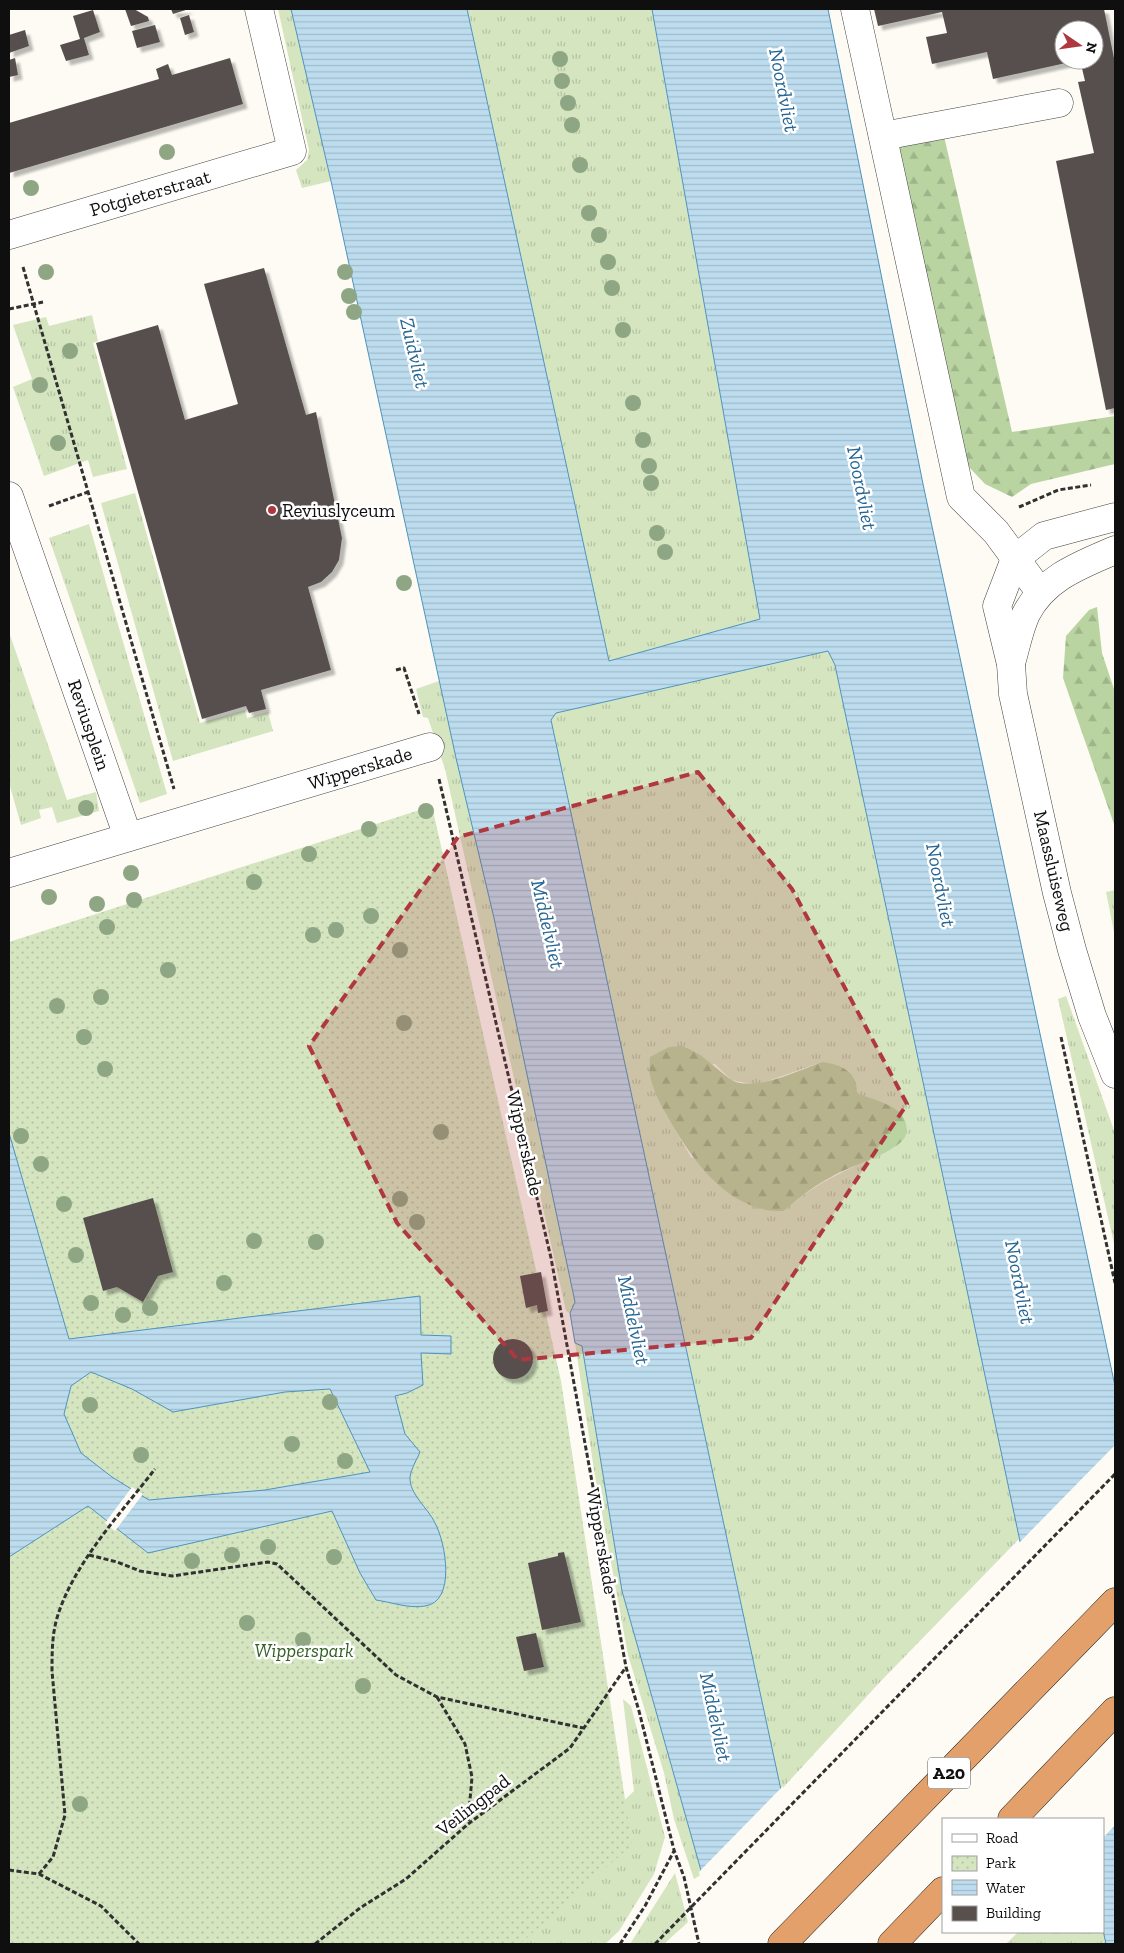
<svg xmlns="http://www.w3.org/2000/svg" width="1124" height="1953" font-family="'Zilla Slab',serif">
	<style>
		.grass { fill: url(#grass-tufts); fill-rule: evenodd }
		.forest { fill: url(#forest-firs) }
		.park { fill: url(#park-dots) }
		.water { fill: url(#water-rules); stroke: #4d93be; fill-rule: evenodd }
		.pier { fill: #fdfbf3 }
		.building { fill: #57504d; filter: url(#shadow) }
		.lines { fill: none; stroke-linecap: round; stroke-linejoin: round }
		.minor-casing { stroke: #424242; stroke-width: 29 }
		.highway-casing { stroke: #202020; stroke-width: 29 }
		.path { stroke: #313131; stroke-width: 3; stroke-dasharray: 5 2.5; stroke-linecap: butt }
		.minor { stroke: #fff; stroke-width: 28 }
		.highway { stroke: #e3a06b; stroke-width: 28 }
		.path-bridge { stroke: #313131; stroke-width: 3; stroke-dasharray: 5 2.5; stroke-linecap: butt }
		.tree { fill: #8ea683 }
		.marked { fill: #af373f; fill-opacity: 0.2; stroke: #af373f; stroke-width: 4; stroke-dasharray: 10 6; stroke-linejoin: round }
		.poi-dot { fill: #af373f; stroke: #fff; stroke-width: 2 }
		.labels { text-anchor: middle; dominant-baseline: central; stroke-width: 5; stroke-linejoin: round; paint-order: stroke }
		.shield { fill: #fff; stroke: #575757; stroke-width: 1 }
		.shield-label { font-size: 18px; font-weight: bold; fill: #0f0f0f }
		.street-label { font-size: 19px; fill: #0f0f0f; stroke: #fff }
		.poi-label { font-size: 19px; fill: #0f0f0f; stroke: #fff; text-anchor: start }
		.park-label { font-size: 19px; font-style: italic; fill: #346027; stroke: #fff }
		.water-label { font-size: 20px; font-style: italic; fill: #276693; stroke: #fff }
	</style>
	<defs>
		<pattern id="grass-tufts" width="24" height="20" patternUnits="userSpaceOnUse" patternTransform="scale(1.25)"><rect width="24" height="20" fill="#d4e5c0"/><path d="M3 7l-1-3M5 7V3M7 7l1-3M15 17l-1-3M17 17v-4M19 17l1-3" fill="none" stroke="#b5c3a4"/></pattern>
		<pattern id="forest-firs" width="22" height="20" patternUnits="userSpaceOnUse" patternTransform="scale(1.25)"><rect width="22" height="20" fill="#b9d4a1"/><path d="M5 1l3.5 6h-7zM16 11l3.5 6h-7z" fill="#9eb589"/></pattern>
		<pattern id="park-dots" width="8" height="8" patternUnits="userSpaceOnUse" patternTransform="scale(1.25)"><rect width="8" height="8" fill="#d4e5c0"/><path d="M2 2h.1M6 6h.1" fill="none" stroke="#b5c3a4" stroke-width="1.8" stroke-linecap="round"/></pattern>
		<pattern id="water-rules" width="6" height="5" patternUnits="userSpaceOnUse" patternTransform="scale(1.25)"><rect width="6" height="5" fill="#bdddef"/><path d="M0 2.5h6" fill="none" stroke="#a1bccc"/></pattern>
		<filter id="shadow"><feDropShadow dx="4.5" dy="4.5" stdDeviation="1" flood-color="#0004"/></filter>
	</defs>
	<rect width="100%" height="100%" fill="#fdfbf3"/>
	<g class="grass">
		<polygon points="278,9 291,9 331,181 302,188 296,170 307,160 309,150"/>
		<polygon points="467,9 652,9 760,619 609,661"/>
		<polygon points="92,315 98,341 93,343 127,469 93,477 88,460 44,476 13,387 32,379 13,325 46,317 49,326"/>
		<polygon points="135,493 200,723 245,710 247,718 268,712 273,731 173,761 101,503"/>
		<polygon points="89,524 167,794 140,803 49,538"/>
		<polygon points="9,632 67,800 96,792 99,811 57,823 52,807 39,810 41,818 21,825 9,783"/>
		<path d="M828,651L835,665L1020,1538L880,1682L781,1790L551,720L556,713ZM822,1062L857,1093L866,1098L895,1147C856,1166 816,1181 784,1211L691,1157L665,1113L650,1076L715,1064L731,1080L756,1085Z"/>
		<polygon points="439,681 494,918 575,1302 570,1313 566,1311 445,769 428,718 423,717 416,689"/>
		<polygon points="1115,890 1115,937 1106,892"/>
		<polygon points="1066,996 1115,1133 1115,1248 1058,999"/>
		<polygon points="575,1343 582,1346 622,1591 702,1874 694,1879 674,1819 664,1773 628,1655 594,1470"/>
		<polygon points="623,1699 631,1706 665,1837 654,1874 619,1931 605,1944 475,1944 634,1791"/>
		<polygon points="675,1873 688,1922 664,1944 630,1944"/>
		<polygon points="1103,1930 1106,1944 1006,1944 1018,1932 1103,1932"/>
	</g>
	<g class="forest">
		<polygon points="944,136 1012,432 1115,416 1115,464 1031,484 1012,497 985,484 968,466 899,146"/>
		<polygon points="1097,607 1102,653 1115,692 1115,827 1063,678 1066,636 1089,610"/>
		<path d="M682,1046C702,1053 714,1067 730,1079C751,1094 800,1070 822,1062C842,1065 857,1071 857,1093C870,1099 888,1102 899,1112C906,1118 910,1132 903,1140C890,1155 849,1166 831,1177C814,1186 798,1198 784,1211C733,1213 698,1168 674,1128C665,1113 654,1094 650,1076C649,1070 650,1063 650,1057L669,1047Z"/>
	</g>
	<polygon class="park" points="432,806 561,1381 632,1845 520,1944 9,1944 9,942"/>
	<g class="water">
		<polygon points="291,9 467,9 609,661 760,619 652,9 828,9 923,484 1115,1386 1115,1944 1106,1944 1103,1930 1103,1819 1029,1584 835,665 828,651 556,713 551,720 781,1790 702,1874 622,1591 582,1346 575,1343 570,1313 575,1302 494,918 456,758 331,181"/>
		<path d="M9,1133L69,1339L420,1296L421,1335L451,1336V1354L421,1353L423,1385L407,1393L395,1396L405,1434L420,1452C417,1459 411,1469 410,1477C409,1494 428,1508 435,1523C446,1543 456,1602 425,1606C410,1609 390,1602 376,1600L360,1573L332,1511L148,1553L88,1506L9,1557ZM91,1372L132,1389L173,1412L285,1392L330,1389L370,1472L265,1490L149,1500L112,1477L81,1453L64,1414L71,1386Z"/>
	</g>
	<g class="pier">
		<polygon points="1115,1445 1115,1825 1103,1838 1103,1819 1077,1819 1018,1544"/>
		<polygon points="132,1487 143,1494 115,1531 105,1523"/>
		<polygon points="783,1786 783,1791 773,1801 807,1944 715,1944 699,1872"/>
	</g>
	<g class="building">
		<polygon points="125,9 134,9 148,17 149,21 131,26"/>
		<polygon points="171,9 189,9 173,14"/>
		<polygon points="874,9 1104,9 1115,63 1115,408 1106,410 1056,161 1094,153 1078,82 1085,81 1080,60 1094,60 1094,30 1064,30 1064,60 1075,61 993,79 987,52 932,64 926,37 947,33 942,12 878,26"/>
		<polygon points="93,10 100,32 84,38 89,55 66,61 60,45 80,39 73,16"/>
		<polygon points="189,15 194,32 185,35 180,18"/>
		<polygon points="155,25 160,42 137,48 132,31"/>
		<polygon points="25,30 29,46 9,53 9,35"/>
		<polygon points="15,58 18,75 9,77 9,60"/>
		<polygon points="230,58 243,104 9,173 9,123 159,79 156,69 168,64 172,75"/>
		<polygon points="264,268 306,415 316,412 342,538 339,560 332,572 321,582 308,587 331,670 261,690 266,709 249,713 246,706 202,719 96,343 158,325 185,420 238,404 204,284"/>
		<polygon points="153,1198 173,1272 158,1276 143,1302 117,1287 103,1291 83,1218"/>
		<polygon points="541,1272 548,1311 538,1313 537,1305 526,1308 520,1276"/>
		<circle cx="513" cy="1359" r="20"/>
		<polygon points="564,1552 581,1622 542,1630 528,1563 558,1556 558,1553"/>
		<polygon points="536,1633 544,1667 524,1671 516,1637"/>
	</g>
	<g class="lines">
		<g class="minor-casing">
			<g id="minor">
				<polyline points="855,9 961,497 996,532 1040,592"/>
				<polyline points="883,136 1059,103"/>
				<polyline points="9,235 292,151 259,9"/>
				<polyline points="9,496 128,837"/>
				<polyline points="1115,517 1044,536 1015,559 997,606 1011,664 1013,694 1057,893 1072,950 1092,1016 1115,1074"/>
				<path d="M1011,663C1016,647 1019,629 1026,614C1044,578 1080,565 1115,550"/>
				<polyline points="9,873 430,747"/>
			</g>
		</g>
		<g class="highway-casing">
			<g id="highway">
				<polyline points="1012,1819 1115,1711"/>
				<polyline points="782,1944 1115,1602"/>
				<polyline points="892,1944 943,1891"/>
			</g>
		</g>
		<g class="path">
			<polyline points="23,267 174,789"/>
			<polyline points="9,309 43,302"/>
			<polyline points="49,506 88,492"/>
			<polyline points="1019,507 1058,490 1091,485"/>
			<polyline points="396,670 404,668 419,714"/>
			<polyline points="439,779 551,1258 626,1667 639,1711 674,1850 684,1877 699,1944"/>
			<polyline points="1061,1037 1115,1283"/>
			<polyline points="89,1555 117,1562 140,1571 172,1576 268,1562 277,1564 396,1675 437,1697 583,1728"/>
			<polyline points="437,1697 465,1744 472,1777 468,1823"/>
			<polyline points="9,1870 39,1874 101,1906 139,1944"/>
			<path d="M39,1874L53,1857L65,1815L52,1671C52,1653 52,1635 57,1618C73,1564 121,1513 155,1469"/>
			<polyline points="315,1944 360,1908 406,1879 468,1824 570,1748 626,1667"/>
			<polyline points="620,1944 645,1906 674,1851"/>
		</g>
		<use href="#minor" class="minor"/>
		<use href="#highway" class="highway"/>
		<polyline class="path-bridge" points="655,1944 1115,1474"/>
	</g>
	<g class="tree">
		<circle cx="560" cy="59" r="8"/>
		<circle cx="562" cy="81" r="8"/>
		<circle cx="568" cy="103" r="8"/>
		<circle cx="572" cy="125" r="8"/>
		<circle cx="167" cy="152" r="8"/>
		<circle cx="580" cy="165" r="8"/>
		<circle cx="31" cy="188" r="8"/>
		<circle cx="589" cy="213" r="8"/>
		<circle cx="599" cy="235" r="8"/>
		<circle cx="608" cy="262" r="8"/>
		<circle cx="46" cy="272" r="8"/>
		<circle cx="345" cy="272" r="8"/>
		<circle cx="612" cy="288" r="8"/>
		<circle cx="349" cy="296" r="8"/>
		<circle cx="354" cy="312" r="8"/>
		<circle cx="623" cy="330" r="8"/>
		<circle cx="70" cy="351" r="8"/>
		<circle cx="40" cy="385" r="8"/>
		<circle cx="633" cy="403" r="8"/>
		<circle cx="643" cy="440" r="8"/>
		<circle cx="58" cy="443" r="8"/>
		<circle cx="649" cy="466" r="8"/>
		<circle cx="651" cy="483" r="8"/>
		<circle cx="657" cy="533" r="8"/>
		<circle cx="665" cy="552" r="8"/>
		<circle cx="404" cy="583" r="8"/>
		<circle cx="86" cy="808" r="8"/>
		<circle cx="426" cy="811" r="8"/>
		<circle cx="369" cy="829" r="8"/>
		<circle cx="309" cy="854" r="8"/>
		<circle cx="131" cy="873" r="8"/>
		<circle cx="254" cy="882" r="8"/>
		<circle cx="49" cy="897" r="8"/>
		<circle cx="134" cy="900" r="8"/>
		<circle cx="97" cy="904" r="8"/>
		<circle cx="371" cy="916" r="8"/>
		<circle cx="107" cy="927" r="8"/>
		<circle cx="336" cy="930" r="8"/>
		<circle cx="313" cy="935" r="8"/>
		<circle cx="400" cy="950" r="8"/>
		<circle cx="168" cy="970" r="8"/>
		<circle cx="101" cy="997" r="8"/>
		<circle cx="57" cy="1006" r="8"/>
		<circle cx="404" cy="1023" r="8"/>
		<circle cx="84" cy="1037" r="8"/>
		<circle cx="105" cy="1069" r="8"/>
		<circle cx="441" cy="1132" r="8"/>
		<circle cx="21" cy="1136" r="8"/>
		<circle cx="41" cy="1164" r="8"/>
		<circle cx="400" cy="1199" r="8"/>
		<circle cx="64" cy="1204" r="8"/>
		<circle cx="417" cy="1222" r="8"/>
		<circle cx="254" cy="1241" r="8"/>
		<circle cx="316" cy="1242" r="8"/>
		<circle cx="76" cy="1255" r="8"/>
		<circle cx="224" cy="1283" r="8"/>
		<circle cx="91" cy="1303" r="8"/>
		<circle cx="150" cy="1308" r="8"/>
		<circle cx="123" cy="1315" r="8"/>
		<circle cx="330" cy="1402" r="8"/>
		<circle cx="90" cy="1405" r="8"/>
		<circle cx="292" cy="1444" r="8"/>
		<circle cx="141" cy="1455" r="8"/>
		<circle cx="345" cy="1461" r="8"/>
		<circle cx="268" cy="1547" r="8"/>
		<circle cx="232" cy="1555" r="8"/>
		<circle cx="334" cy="1557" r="8"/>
		<circle cx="192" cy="1561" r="8"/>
		<circle cx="247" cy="1623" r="8"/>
		<circle cx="303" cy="1640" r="8"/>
		<circle cx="363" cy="1686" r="8"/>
		<circle cx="80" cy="1804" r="8"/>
	</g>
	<path class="marked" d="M698,772L792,889L907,1104L751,1338L518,1360L397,1223L309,1046L458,837Z"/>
	<circle class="poi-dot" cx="272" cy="510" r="5"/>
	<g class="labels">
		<rect class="shield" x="928" y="1757.5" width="42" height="31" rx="4"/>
		<g class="shield-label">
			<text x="949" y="1773">A20</text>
		</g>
		<g class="street-label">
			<text transform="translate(150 193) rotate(-16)">Potgieterstraat</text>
			<text transform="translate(89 725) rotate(71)">Reviusplein</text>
			<text transform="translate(360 768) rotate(-17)">Wipperskade</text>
			<text transform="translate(1054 871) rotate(77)">Maassluiseweg</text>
			<text transform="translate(525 1143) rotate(77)">Wipperskade</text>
			<text transform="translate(602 1541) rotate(80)">Wipperskade</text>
			<text transform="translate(473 1805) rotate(-38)">Veilingpad</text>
		</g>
		<g class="poi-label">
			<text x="282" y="510">Reviuslyceum</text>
		</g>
		<g class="park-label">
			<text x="304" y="1650">Wipperspark</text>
		</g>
		<g class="water-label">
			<text transform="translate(784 90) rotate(79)">Noordvliet</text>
			<text transform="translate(415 353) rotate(77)">Zuidvliet</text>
			<text transform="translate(862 488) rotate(79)">Noordvliet</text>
			<text transform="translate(941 885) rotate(79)">Noordvliet</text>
			<text transform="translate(548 924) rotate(77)">Middelvliet</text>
			<text transform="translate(1020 1282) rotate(79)">Noordvliet</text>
			<text transform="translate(634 1320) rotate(78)">Middelvliet</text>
			<text transform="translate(716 1717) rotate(78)">Middelvliet</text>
		</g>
	</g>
	<rect width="1124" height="1953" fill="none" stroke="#0f0f0f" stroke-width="20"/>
	<rect x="942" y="1818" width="162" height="115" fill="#ffffff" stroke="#9f9f9f"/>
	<rect x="952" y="1834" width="25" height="8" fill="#ffffff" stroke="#9f9f9f"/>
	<text x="986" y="1843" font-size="15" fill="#0f0f0f">Road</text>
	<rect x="952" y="1856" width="25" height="15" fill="url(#park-dots)" stroke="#9f9f9f"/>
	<text x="986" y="1868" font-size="15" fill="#0f0f0f">Park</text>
	<rect x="952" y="1880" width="25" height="15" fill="url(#water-rules)" stroke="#9f9f9f"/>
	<text x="986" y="1893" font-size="15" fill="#0f0f0f">Water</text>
	<rect x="952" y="1906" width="25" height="15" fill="#57504d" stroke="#9f9f9f"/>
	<text x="986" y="1918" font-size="15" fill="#0f0f0f">Building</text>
	<g transform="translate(1079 45) rotate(103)"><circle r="24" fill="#ffffff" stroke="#9f9f9f"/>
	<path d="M0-4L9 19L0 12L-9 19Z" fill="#af373f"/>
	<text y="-8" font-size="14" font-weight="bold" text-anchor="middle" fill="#0f0f0f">N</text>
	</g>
</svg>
